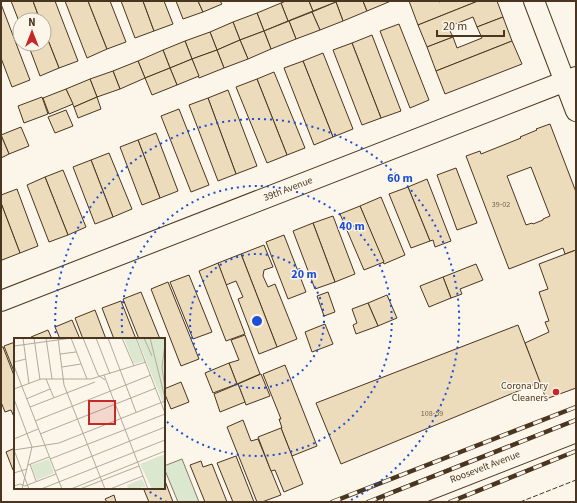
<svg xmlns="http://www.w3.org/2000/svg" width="577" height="503" font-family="'Source Sans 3',sans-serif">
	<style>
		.green { fill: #dce7d0; stroke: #887966 }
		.building { fill: #ecdcbc; stroke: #4a3520; fill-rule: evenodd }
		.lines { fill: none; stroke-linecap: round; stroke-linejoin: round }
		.street-casing { stroke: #4a3520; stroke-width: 22 }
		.secondary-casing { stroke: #4a3520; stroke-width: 24 }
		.street { stroke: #fbf6e9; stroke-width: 20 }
		.secondary { stroke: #fbf6e9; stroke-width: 22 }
		.rail-casing { stroke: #4a3520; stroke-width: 4.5 }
		.rail { stroke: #fbf6e9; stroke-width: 3; stroke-dasharray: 9; stroke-linecap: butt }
		.fence { stroke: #4a3520; stroke-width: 1; stroke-dasharray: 5 2; stroke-linecap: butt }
		.ring { fill: none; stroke: #1d4ed8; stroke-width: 2; stroke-dasharray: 2 4 }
		.poi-dot { fill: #c62828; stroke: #fbf6e9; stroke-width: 1.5 }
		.labels { text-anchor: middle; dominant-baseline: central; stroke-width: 3; stroke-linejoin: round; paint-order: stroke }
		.number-label { font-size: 8px; fill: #725f47 }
		.street-label { font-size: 10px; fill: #4a3520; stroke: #fbf6e9 }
		.poi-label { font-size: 10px; fill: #4a3520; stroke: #fbf6e9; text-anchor: end }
		.inset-road { fill: none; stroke: #b4a999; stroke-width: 1 }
		.view { fill: #c62828; fill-opacity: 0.15; stroke: #c62828; stroke-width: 2 }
		.inset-edge { fill: none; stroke: #4a3520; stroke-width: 2 }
		.centre { fill: #1d4ed8; stroke: #fbf6e9; stroke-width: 2 }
		.ring-label { font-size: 12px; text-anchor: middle; font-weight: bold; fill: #1d4ed8; stroke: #fbf6e9; stroke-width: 3; stroke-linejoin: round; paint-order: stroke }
	</style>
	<rect width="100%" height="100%" fill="#fbf6e9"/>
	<polygon class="green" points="182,459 199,502 178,502 164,468 164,466"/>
	<g class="building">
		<polygon points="11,1 33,1 40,20 20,20 20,24"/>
		<polygon points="33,1 55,1 78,61 59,68 44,30 44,20 40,20"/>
		<polygon points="65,1 88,1 107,49 87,58"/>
		<polygon points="88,1 110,1 126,42 107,49"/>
		<polygon points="121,1 143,1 154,31 135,38"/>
		<polygon points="143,1 164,1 173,24 154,31"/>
		<polygon points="176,1 198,1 203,12 183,19"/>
		<polygon points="198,1 220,1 222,4 203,12"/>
		<polygon points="286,1 309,1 313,11 288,21 281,3"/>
		<polygon points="309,1 335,1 336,2 313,11"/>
		<polygon points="339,1 363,1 367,11 343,21 336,2"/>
		<polygon points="363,1 391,1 367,11"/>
		<polygon points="409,1 439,1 439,2 441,1 478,1 418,25"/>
		<polygon points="478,1 497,1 503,17 477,27 473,17 448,27 453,37 427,47 418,25"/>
		<polygon points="336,2 343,21 320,30 312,12"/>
		<polygon points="281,3 288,21 264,31 257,13"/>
		<polygon points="1,4 30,80 12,87 1,58"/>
		<polygon points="312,12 320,30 296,39 289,21"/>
		<polygon points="257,13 264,31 240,40 233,22"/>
		<polygon points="503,17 512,41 436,71 427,47 453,37 457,48 482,38 477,27"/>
		<polygon points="289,21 296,39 271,49 264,31"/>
		<polygon points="233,22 240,40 217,50 210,32"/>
		<polygon points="399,24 429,100 410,108 380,31"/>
		<polygon points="44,30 59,68 40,76 28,44 44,44"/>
		<polygon points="264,31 271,49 248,59 240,40"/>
		<polygon points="210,32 217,50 192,59 185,41"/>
		<polygon points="372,35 401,111 381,118 352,43"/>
		<polygon points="240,40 248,59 224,68 217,50"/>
		<polygon points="185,41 192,59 170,68 163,50"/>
		<polygon points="512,41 522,64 445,94 436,71"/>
		<polygon points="352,43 381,118 362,125 333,50"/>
		<polygon points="163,50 170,68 145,78 138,61"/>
		<polygon points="217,50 224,68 199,78 192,59"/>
		<polygon points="323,53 353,129 333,137 303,61"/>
		<polygon points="192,59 199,76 177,85 170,68"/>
		<polygon points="138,61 145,78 120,89 113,71"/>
		<polygon points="303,61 333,137 314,145 284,68"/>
		<polygon points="170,68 177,85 152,95 145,78"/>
		<polygon points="113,71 120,89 97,97 90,79"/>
		<polygon points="274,72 305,148 287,155 257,79"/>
		<polygon points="90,79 97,97 74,107 66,89"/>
		<polygon points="257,79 287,155 267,163 236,87"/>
		<polygon points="66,89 73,104 49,114 43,98"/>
		<polygon points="228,90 257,166 236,174 208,98"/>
		<polygon points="42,97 48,114 24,123 18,106"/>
		<polygon points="97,97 101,109 78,118 74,107"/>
		<polygon points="208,98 236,174 218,181 189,105"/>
		<polygon points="179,109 209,185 191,192 161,116"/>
		<polygon points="66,110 73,126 55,133 48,117"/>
		<path d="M550,124L576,192V250L565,254L563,248L509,269L466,156L480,151L481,154L521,138L520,137L537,130L536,129ZM531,167L550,216L543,219V220L533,224L532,223L526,225L507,176Z"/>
		<polygon points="21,127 29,146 9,154 1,135"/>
		<polygon points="156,133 178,191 160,198 138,140"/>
		<polygon points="1,135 9,154 1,158"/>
		<polygon points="138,140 160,198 142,205 120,147"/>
		<polygon points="109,153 132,209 113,217 91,160"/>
		<polygon points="91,160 113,217 95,224 73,167"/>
		<polygon points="456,168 477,223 457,230 437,175"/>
		<polygon points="63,170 86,227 68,235 45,177"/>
		<polygon points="45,177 68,235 49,242 27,185"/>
		<polygon points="427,179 451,241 435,247 433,240 430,241 408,187"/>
		<polygon points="408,187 430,241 411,248 389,194"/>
		<polygon points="17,189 38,246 20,253 1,203 1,195"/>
		<polygon points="381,197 405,255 384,264 360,206"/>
		<polygon points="1,203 20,253 2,260 1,258"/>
		<polygon points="360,206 384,262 364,270 340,214"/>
		<polygon points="333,216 355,274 335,282 313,223"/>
		<polygon points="313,223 335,282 315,289 293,231"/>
		<polygon points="284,235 306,292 288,299 266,242"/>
		<polygon points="264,245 273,267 264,270 263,276 268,287 275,284 297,339 277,347 241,254"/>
		<polygon points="576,250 576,388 546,399 525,343 549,332 545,322 549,321 539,292 548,289 539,264"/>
		<polygon points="241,254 277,347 259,354 238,299 243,297 236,281 226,285 218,263"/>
		<polygon points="218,263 245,334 226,341 199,271"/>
		<polygon points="476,264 483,280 460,289 462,294 451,298 443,277"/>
		<polygon points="189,275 212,332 193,339 170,282"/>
		<polygon points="443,277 451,298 429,307 420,286"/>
		<polygon points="168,282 199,359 181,366 151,289"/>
		<polygon points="141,292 160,339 139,339 123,299"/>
		<polygon points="328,292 335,312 324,316 317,296"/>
		<polygon points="387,295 397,318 378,326 368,303"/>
		<polygon points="121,301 136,339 114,339 102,308"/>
		<polygon points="368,303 378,326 356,334 353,325 357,323 352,309"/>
		<polygon points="95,310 106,339 83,339 75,318"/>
		<polygon points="72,320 80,339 60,339 55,327"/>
		<polygon points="325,324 333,344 312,352 305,332"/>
		<polygon points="518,325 540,382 341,464 316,403"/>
		<polygon points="48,330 52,339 32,339 31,337"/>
		<polygon points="245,335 260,374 237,384 229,363 239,360 231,340"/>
		<polygon points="15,342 15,374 4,346"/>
		<polygon points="1,347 3,347 15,378 15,419 11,410 5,412 1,402"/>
		<polygon points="229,363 237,384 213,393 205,373"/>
		<polygon points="285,365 317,446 292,456 281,428 282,428 279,419 281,419 263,374"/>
		<polygon points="261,374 270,396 246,405 238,384"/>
		<polygon points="181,382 189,402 171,409 164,392 164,389"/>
		<polygon points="238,384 245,402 220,412 214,394"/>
		<polygon points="243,420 251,441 258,439 281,495 262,502 257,502 227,427"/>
		<polygon points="281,428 303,484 284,492 275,470 271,471 258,437"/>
		<polygon points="15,448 15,469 13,470 6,452"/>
		<polygon points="236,456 254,502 233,502 217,463"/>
		<polygon points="201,461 203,467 212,464 227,502 205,502 190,465"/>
		<polygon points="164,481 165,481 173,502 149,502 144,490 148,488 164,488"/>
		<polygon points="114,495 116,502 107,502 105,499"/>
	</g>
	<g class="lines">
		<g class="street-casing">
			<g id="street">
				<polyline points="534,1 576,111"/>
				<polyline points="1,301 576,77"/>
			</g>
		</g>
		<g class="secondary-casing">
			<polyline id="secondary" points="395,502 576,431"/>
		</g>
		<use href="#street" class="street"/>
		<use href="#secondary" class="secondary"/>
		<g class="rail-casing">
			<g id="rail">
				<polyline points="332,502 576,407"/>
				<polyline points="368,502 576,420"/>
				<polyline points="450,502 576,451"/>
			</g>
		</g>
		<use href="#rail" class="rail"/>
		<polyline class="fence" points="520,502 576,480"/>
	</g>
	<g class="ring">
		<circle cx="257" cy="321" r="67"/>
		<path d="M123 339A135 135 0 1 1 164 419"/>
		<path d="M167 502A202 202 0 0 1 144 488M56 339A202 202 0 1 1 347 502"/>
	</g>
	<circle class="poi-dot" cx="556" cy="392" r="4"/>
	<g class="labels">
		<g class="number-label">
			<text x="501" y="204">39-02</text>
			<text x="432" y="413">108-59</text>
		</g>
		<g class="street-label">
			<text transform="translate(288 189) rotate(-21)">39th Avenue</text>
			<text transform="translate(485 467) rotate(-21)">Roosevelt Avenue</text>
		</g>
		<g class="poi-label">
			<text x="548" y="386">Corona Dry<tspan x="548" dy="12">Cleaners</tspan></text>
		</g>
	</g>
	<g transform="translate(14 338)">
		<rect width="151" height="151" fill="#fbf6e9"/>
		<path d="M110,0H121L130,23L120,26ZM123,0H151V71L148,62ZM151,116V151H138L126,126ZM35,121L40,135L23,142L17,127ZM128,141L132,149L114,151L113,147Z" fill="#dce7d0"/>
		<path class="inset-road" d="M9,0L15,46M20,0L26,42M32,0L38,41M44,0L50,47L91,151M57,0L73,41M69,0L84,37L91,42M82,0L96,36M94,0L122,74M108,0L120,28M122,0L151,75M130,0L138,18M136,0L151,60M151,6L148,29L151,51M0,8L58,0M46,16L62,14M0,24L12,21M0,28L48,151M48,29L67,26M90,37L134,151M32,41L40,60M0,51L27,41H77L132,24M0,61L18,109L8,151M12,61L36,51M16,69L81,44M21,83L137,37M26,96L142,50M0,101L24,91M0,112L15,151M0,112L45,105L151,63M36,121L151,76M16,126L22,143M14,127L35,119M41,133L151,89M0,135L13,131M0,148L6,146L11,148L42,136M27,151L151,102M57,151L151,113M66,151L125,128M96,151L129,138"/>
		<path class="view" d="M75,63H101V86H75Z"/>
		<rect width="151" height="151" class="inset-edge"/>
	</g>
	<circle cx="257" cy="321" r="6" class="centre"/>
	<g class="ring-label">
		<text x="400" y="182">60 m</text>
		<text x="352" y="230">40 m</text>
		<text x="304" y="278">20 m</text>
	</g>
	<rect width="577" height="503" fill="none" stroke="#4a3520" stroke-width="4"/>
	<g transform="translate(32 32)"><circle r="19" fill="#fbf6e9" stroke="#b4a999"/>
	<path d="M0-3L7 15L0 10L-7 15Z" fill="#c62828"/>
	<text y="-6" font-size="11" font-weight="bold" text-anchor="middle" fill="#4a3520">N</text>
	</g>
	<path d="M437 30v6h67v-6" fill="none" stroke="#4a3520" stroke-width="2"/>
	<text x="443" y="30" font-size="12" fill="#4a3520" stroke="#fbf6e9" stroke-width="3" paint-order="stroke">20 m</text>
</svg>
